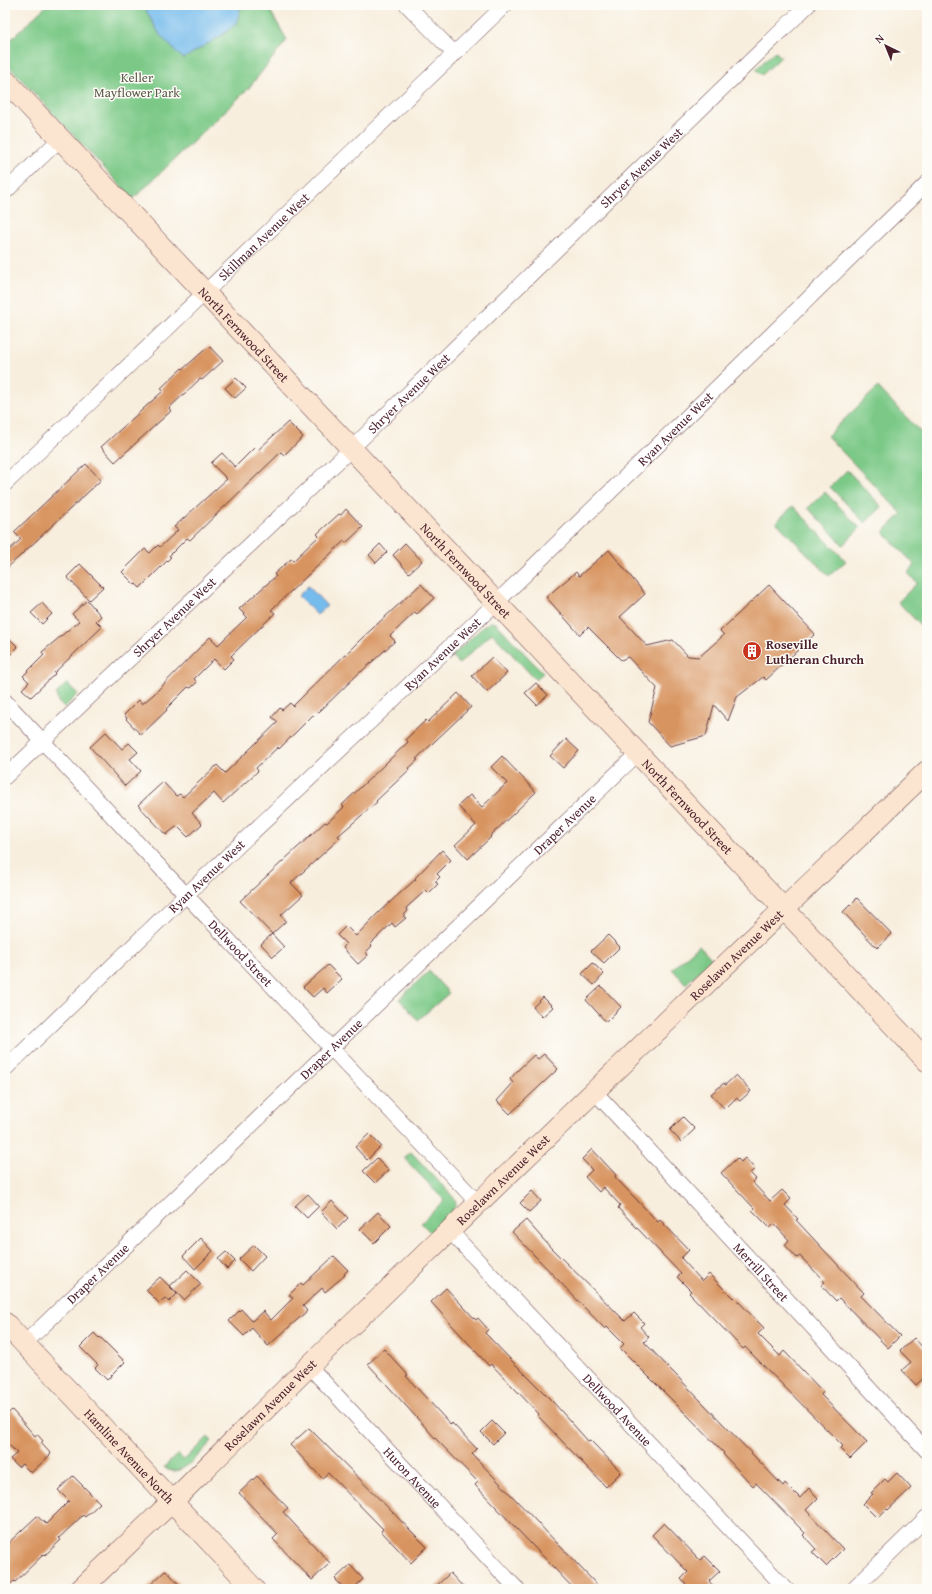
<svg xmlns="http://www.w3.org/2000/svg" width="932" height="1594" font-family="'Gentium Book Plus',serif">
	<style>
		.green { fill: #7cc987; stroke: #637459 }
		.water { fill: #75bbec; stroke: #606d8c }
		.building { fill: #d89460 }
		.lines { fill: none; stroke-linecap: round; stroke-linejoin: round }
		.street-casing { stroke: #643e46; stroke-width: 16 }
		.secondary-casing { stroke: #643e46; stroke-width: 22 }
		.street { stroke: #fff; stroke-width: 15 }
		.secondary { stroke: #fce5d0; stroke-width: 21 }
		.labels { text-anchor: middle; dominant-baseline: central; stroke-width: 3; stroke-linejoin: round; paint-order: stroke }
		.park-label { font-size: 13px; fill: #5c5a4b; stroke: #fdfcf7 }
		.street-label { font-size: 13px; fill: #4a1f2b; stroke: #fdfcf7 }
		.poi-label { font-size: 13px; font-weight: bold; fill: #4a1f2b; stroke: #fdfcf7; text-anchor: start }
	</style>
	<rect width="100%" height="100%" fill="#fdfcf7"/>
	<filter id="ink" filterUnits="userSpaceOnUse"><feTurbulence type="fractalNoise" baseFrequency=".025" numOctaves="2"/><feDisplacementMap in="SourceGraphic" scale="8" xChannelSelector="R" yChannelSelector="G"/><feConvolveMatrix kernelMatrix="1 2 1 2 8 2 1 2 1" color-interpolation-filters="sRGB"/></filter>
	<filter id="wash" filterUnits="userSpaceOnUse"><feTurbulence type="fractalNoise" baseFrequency=".012" numOctaves="4" result="noise"/><feDisplacementMap in="SourceGraphic" scale="16" xChannelSelector="R" yChannelSelector="G"/><feGaussianBlur stdDeviation="0.9" result="paint"/><feColorMatrix in="noise" values="0 0 0 0 0 0 0 0 0 0 0 0 0 0 0 0 0 1.4 0 .05"/><feComposite in="paint" operator="in"/></filter>
	<g filter="url(#wash)">
		<rect width="100%" height="100%" fill="#f8eede"/>
		<g class="green">
			<polygon points="47,5 267,5 287,40 248,89 133,199 5,62 5,45"/>
			<polygon points="775,51 781,57 762,75 756,69"/>
			<polygon points="878,387 927,439 927,632 898,602 917,583 908,573 915,565 883,532 902,514 827,436"/>
			<polygon points="847,470 882,507 865,523 830,487"/>
			<polygon points="825,492 860,528 843,545 808,508"/>
			<polygon points="793,506 846,561 829,576 776,522"/>
			<polygon points="491,622 496,623 543,673 536,680 492,633 459,664 452,656 485,625"/>
			<polygon points="67,683 78,694 64,708 58,702 56,694"/>
			<polygon points="699,945 712,959 686,984 672,969"/>
			<polygon points="429,971 449,993 418,1020 399,999"/>
			<polygon points="411,1152 455,1199 456,1205 453,1210 430,1232 421,1223 444,1200 404,1158"/>
			<path d="M208,1437L212,1441C202,1451 179,1482 164,1467L178,1454L184,1460Z"/>
		</g>
		<g class="water">
			<polygon points="145,5 241,5 237,23 222,35 183,59 160,35 144,7"/>
			<polygon points="308,586 327,606 317,615 298,596"/>
		</g>
		<g id="blocks">
			<g class="building">
				<polygon points="209,346 223,361 202,380 200,379 169,408 171,411 115,462 101,447 163,391 161,388 182,368 183,369"/>
				<polygon points="236,378 246,388 235,398 225,388"/>
				<polygon points="288,422 303,437 284,455 281,452 190,540 187,538 169,556 171,557 140,588 136,584 135,585 122,572 145,549 150,553 158,545 160,547 178,530 174,527 227,479 211,463 222,453 235,467 255,447 258,450"/>
				<polygon points="86,464 101,480 5,570 5,554 21,539 14,532"/>
				<polygon points="346,509 363,527 346,543 344,541 271,610 275,613 231,656 234,659 224,669 214,659 194,679 197,682 191,688 188,687 166,709 167,710 141,735 126,719 127,718 124,715 139,700 142,704 153,695 210,637 218,645 247,617 239,609 276,576 274,574 291,559 293,561 319,536 317,534 339,514 341,515"/>
				<polygon points="405,543 422,561 409,573 393,555"/>
				<polygon points="380,544 387,552 376,563 369,555"/>
				<polygon points="609,550 645,594 620,617 647,646 673,640 688,656 699,657 724,635 720,631 769,585 815,634 766,680 763,677 737,697 728,721 714,705 706,736 670,746 648,722 657,688 628,657 621,660 588,627 580,635 546,597 576,572 579,576"/>
				<polygon points="80,564 103,587 89,600 67,577"/>
				<polygon points="421,584 434,598 417,614 415,612 390,636 395,641 361,672 360,672 314,717 313,715 279,749 278,747 256,768 258,771 223,803 214,793 192,813 202,824 188,837 177,826 166,835 138,805 163,782 176,796 180,794 183,797 217,765 225,773 278,722 272,717 280,708 282,710 290,703 293,706 361,639"/>
				<polygon points="87,600 101,616 96,621 102,627 54,673 55,674 31,697 22,689 29,682 23,676 44,655 42,652 79,621 72,614"/>
				<polygon points="42,603 52,614 42,624 31,613"/>
				<polygon points="5,634 18,647 5,660"/>
				<polygon points="492,657 507,673 487,692 472,676"/>
				<polygon points="536,683 548,695 537,705 525,693"/>
				<polygon points="458,693 471,707 416,759 418,760 408,769 409,770 376,801 377,802 338,836 340,838 291,883 303,895 281,915 286,921 272,934 284,947 273,957 261,944 272,934 240,901 325,822 327,823 344,807 342,805 408,742 406,739 426,720 428,722"/>
				<polygon points="106,732 122,749 129,743 138,752 130,759 141,771 125,786 90,747"/>
				<polygon points="566,739 579,751 563,768 550,756"/>
				<polygon points="502,756 536,792 490,836 491,837 468,859 455,845 476,825 458,806 470,795 482,807 507,783 491,767"/>
				<polygon points="442,850 451,860 437,874 440,877 435,882 438,884 429,893 426,890 406,908 408,911 403,916 406,918 395,927 392,923 370,944 372,946 366,952 368,955 358,964 343,948 346,944 337,935 346,926 356,936 380,911 416,879 415,878"/>
				<polygon points="857,898 892,934 877,948 843,912"/>
				<polygon points="608,935 620,947 604,963 591,951"/>
				<polygon points="593,963 604,974 594,985 582,974"/>
				<polygon points="328,965 342,979 327,993 323,988 313,997 303,987"/>
				<polygon points="601,986 621,1007 606,1022 586,1000"/>
				<polygon points="543,997 553,1007 542,1017 533,1007"/>
				<polygon points="544,1054 558,1069 510,1114 497,1101 513,1083 510,1079 519,1069 534,1055 538,1059"/>
				<polygon points="736,1075 751,1091 740,1101 736,1098 725,1109 711,1094 724,1083 725,1085"/>
				<polygon points="683,1117 695,1129 681,1142 670,1130"/>
				<polygon points="369,1134 381,1146 367,1160 355,1147"/>
				<polygon points="592,1149 616,1175 615,1177 658,1222 660,1220 689,1250 681,1258 702,1281 709,1274 733,1298 734,1297 764,1328 758,1334 780,1356 784,1351 823,1392 821,1395 867,1442 850,1459 840,1449 843,1446 745,1347 743,1349 689,1293 691,1291 677,1277 681,1274 618,1208 620,1205 603,1187 599,1192 585,1177 592,1170 582,1159"/>
				<polygon points="377,1158 389,1170 375,1183 363,1171"/>
				<polygon points="737,1158 741,1162 745,1158 755,1169 750,1173 756,1179 752,1182 770,1201 782,1190 791,1199 785,1205 798,1219 796,1220 864,1293 861,1296 900,1336 888,1348 839,1298 836,1301 821,1285 825,1282 800,1256 797,1258 785,1245 789,1240 774,1224 770,1228 752,1210 754,1208 721,1173"/>
				<polygon points="532,1191 541,1201 529,1212 520,1203"/>
				<polygon points="308,1194 319,1206 307,1218 295,1206"/>
				<polygon points="332,1201 348,1218 337,1229 321,1212"/>
				<polygon points="378,1212 391,1226 374,1243 360,1229"/>
				<polygon points="526,1220 551,1248 625,1321 634,1313 644,1323 640,1327 649,1337 644,1342 783,1486 785,1483 800,1498 809,1488 818,1498 806,1510 843,1549 826,1566 812,1552 816,1549 803,1535 805,1533 756,1483 753,1486 723,1454 724,1453 689,1417 620,1348 624,1344 607,1327 605,1329 512,1232"/>
				<polygon points="201,1238 213,1251 195,1269 183,1256"/>
				<polygon points="254,1245 265,1256 251,1271 239,1259"/>
				<polygon points="226,1252 235,1261 227,1269 218,1259"/>
				<polygon points="334,1256 348,1270 344,1274 345,1275 325,1292 322,1288 303,1306 307,1311 268,1346 252,1328 244,1336 229,1321 241,1309 252,1321 263,1311 271,1320 293,1298 289,1295 301,1283 303,1285"/>
				<polygon points="187,1270 201,1284 184,1300 170,1286"/>
				<polygon points="160,1277 177,1294 169,1302 165,1298 159,1303 146,1290"/>
				<polygon points="446,1288 476,1320 478,1318 488,1329 485,1333 514,1363 553,1402 588,1441 590,1440 621,1472 606,1487 538,1416 539,1414 491,1364 489,1366 431,1302"/>
				<polygon points="94,1333 99,1338 100,1337 125,1362 107,1380 95,1368 98,1365 80,1347"/>
				<polygon points="914,1338 927,1352 927,1375 916,1385 902,1370 911,1362 900,1351"/>
				<polygon points="384,1349 408,1375 406,1376 451,1425 452,1423 477,1449 472,1454 601,1589 574,1589 475,1485 478,1482 436,1439 368,1364"/>
				<polygon points="12,1410 35,1436 37,1434 43,1441 41,1443 51,1454 31,1473 22,1464 18,1467 10,1459 17,1453 5,1441 5,1416"/>
				<polygon points="492,1421 504,1433 493,1444 481,1432"/>
				<polygon points="309,1428 427,1547 411,1563 381,1531 383,1529 328,1473 322,1478 290,1445"/>
				<polygon points="897,1473 911,1488 888,1510 887,1509 877,1518 863,1504 873,1494 871,1493 885,1479 888,1482"/>
				<polygon points="73,1476 100,1503 85,1517 83,1515 59,1538 61,1540 45,1555 44,1554 15,1582 14,1581 5,1589 5,1546 37,1516 46,1524 69,1501 58,1490"/>
				<polygon points="257,1476 288,1508 283,1512 330,1563 312,1580 273,1539 278,1534 239,1493"/>
				<polygon points="664,1523 700,1560 705,1556 720,1571 709,1581 716,1589 690,1589 681,1579 688,1572 652,1535"/>
				<polygon points="350,1565 363,1579 353,1589 345,1589 335,1579"/>
				<polygon points="166,1570 183,1589 146,1589"/>
				<polygon points="450,1573 465,1589 433,1589"/>
			</g>
		</g>
	</g>
	<g filter="url(#ink)">
		<use href="#blocks" fill-opacity="0" stroke="#643e46" stroke-width="1"/>
		<g class="lines">
			<g class="street-casing">
				<g id="street">
					<polyline points="407,5 455,54"/>
					<polyline points="5,192 60,139"/>
					<path id="s1" d="M5,484L505,5"/>
					<path id="s2" d="M5,701L186,895L478,1203"/>
					<path id="s3" d="M5,777L352,448L808,5"/>
					<path id="s4" d="M5,1069L186,895L497,602L927,183"/>
					<path id="s5" d="M595,1092L927,1451"/>
					<path id="s6" d="M450,1231L786,1589"/>
					<path id="s7" d="M24,1344L638,753"/>
					<path id="s8" d="M309,1366L517,1589"/>
					<polyline points="853,1589 927,1517"/>
				</g>
			</g>
			<g class="secondary-casing">
				<g id="secondary">
					<path id="s9" d="M5,80L927,1061"/>
					<path id="s10" d="M5,1323L254,1589"/>
					<path id="s11" d="M81,1589L185,1489L309,1366L927,771"/>
				</g>
			</g>
			<use href="#street" class="street"/>
			<use href="#secondary" class="secondary"/>
		</g>
	</g>
	<defs>
		<g id="building-disc" transform="scale(1)"><circle r="9.5" fill="#c8321e" stroke="#fdfcf7"/><path d="M-4-6H4V6H1V3H-1V6H-4ZM-2.5-4.3h1.7v1.8h-1.7ZM.8-4.3h1.7v1.8H.8ZM-2.5-1h1.7V.8h-1.7ZM.8-1h1.7V.8H.8Z" fill="#fff"/></g>
	</defs>
	<g fill-rule="evenodd">
		<use href="#building-disc" x="752" y="651"/>
	</g>
	<g class="labels">
		<g class="park-label">
			<text x="137" y="77">Keller<tspan x="137" dy="15">Mayflower Park</tspan></text>
		</g>
		<g class="street-label">
			<text stroke="none"><textPath href="#s3" startOffset="881">Shryer Avenue West</textPath></text>
			<text stroke="none"><textPath href="#s1" startOffset="358">Skillman Avenue West</textPath></text>
			<text stroke="none"><textPath href="#s9" startOffset="349">North Fernwood Street</textPath></text>
			<text stroke="none"><textPath href="#s3" startOffset="557">Shryer Avenue West</textPath></text>
			<text stroke="none"><textPath href="#s4" startOffset="927">Ryan Avenue West</textPath></text>
			<text stroke="none"><textPath href="#s9" startOffset="673">North Fernwood Street</textPath></text>
			<text stroke="none"><textPath href="#s3" startOffset="233">Shryer Avenue West</textPath></text>
			<text stroke="none"><textPath href="#s4" startOffset="603">Ryan Avenue West</textPath></text>
			<text stroke="none"><textPath href="#s9" startOffset="997">North Fernwood Street</textPath></text>
			<text stroke="none"><textPath href="#s7" startOffset="750">Draper Avenue</textPath></text>
			<text stroke="none"><textPath href="#s4" startOffset="279">Ryan Avenue West</textPath></text>
			<text stroke="none"><textPath href="#s2" startOffset="345">Dellwood Street</textPath></text>
			<text stroke="none"><textPath href="#s11" startOffset="912">Roselawn Avenue West</textPath></text>
			<text stroke="none"><textPath href="#s7" startOffset="426">Draper Avenue</textPath></text>
			<text stroke="none"><textPath href="#s11" startOffset="588">Roselawn Avenue West</textPath></text>
			<text stroke="none"><textPath href="#s5" startOffset="245">Merrill Street</textPath></text>
			<text stroke="none"><textPath href="#s7" startOffset="102">Draper Avenue</textPath></text>
			<text stroke="none"><textPath href="#s11" startOffset="264">Roselawn Avenue West</textPath></text>
			<text stroke="none"><textPath href="#s6" startOffset="245">Dellwood Avenue</textPath></text>
			<text stroke="none"><textPath href="#s10" startOffset="182">Hamline Avenue North</textPath></text>
			<text stroke="none"><textPath href="#s8" startOffset="152">Huron Avenue</textPath></text>
		</g>
		<g class="poi-label">
			<text x="766" y="644">Roseville<tspan x="766" dy="15">Lutheran Church</tspan></text>
		</g>
	</g>
	<rect width="932" height="1594" fill="none" stroke="#fdfcf7" stroke-width="20"/>
	<g transform="translate(886 46) rotate(317)" stroke="#fdfcf7" stroke-width="3" paint-order="stroke">
	<path d="M0-3L7 15L0 10L-7 15Z" fill="#4a1f2b"/>
	<text y="-6" font-size="11" font-weight="bold" text-anchor="middle" fill="#4a1f2b">N</text>
	</g>
</svg>
